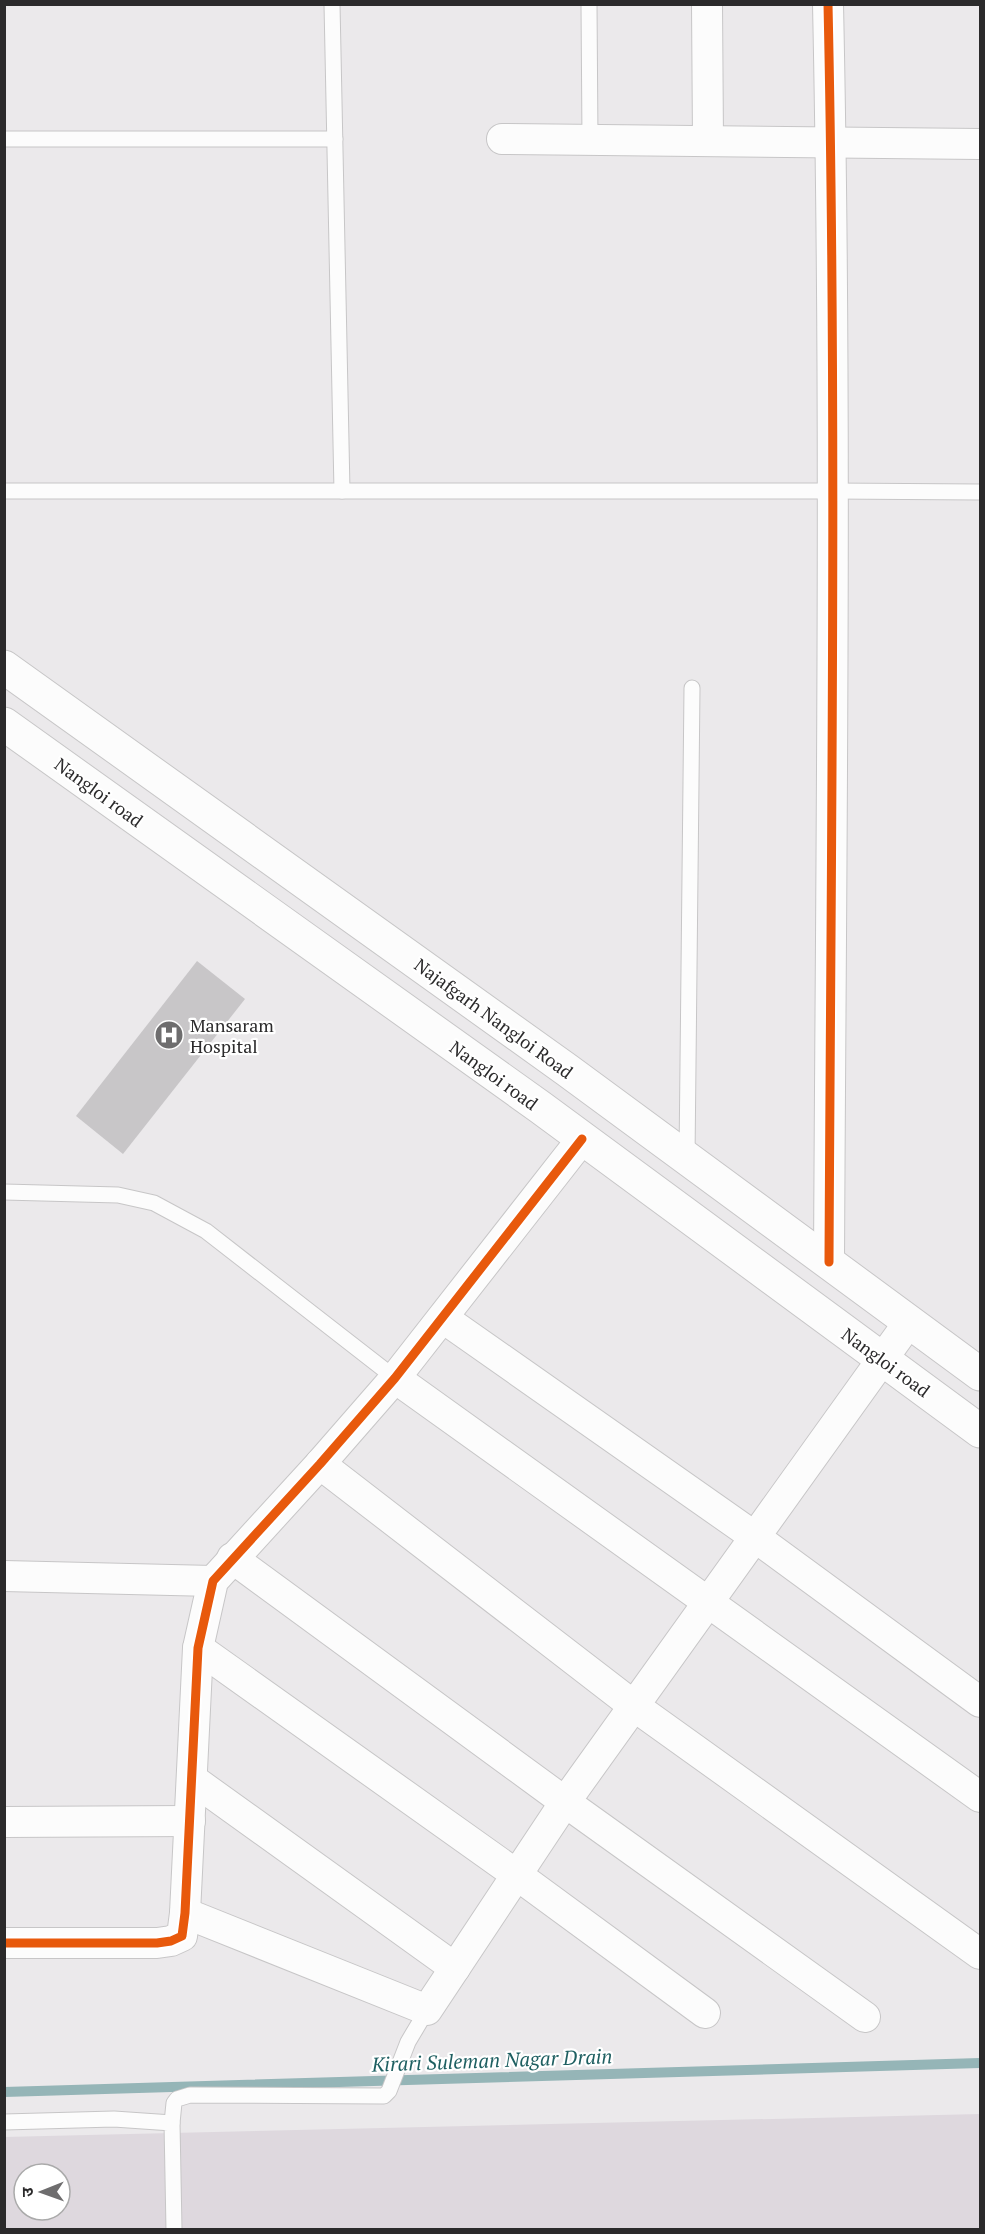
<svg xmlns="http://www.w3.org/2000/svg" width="985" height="2234" font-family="'PT Serif','Noto Sans Devanagari',serif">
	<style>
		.built { fill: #ded8de; fill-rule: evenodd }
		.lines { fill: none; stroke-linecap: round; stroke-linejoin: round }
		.stream { stroke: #95b5b7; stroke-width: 10 }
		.building { fill: #c8c6c8 }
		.lane-casing { stroke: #c7c6c7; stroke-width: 17 }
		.street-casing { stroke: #c7c6c7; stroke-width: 32 }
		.primary-casing { stroke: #c7c6c7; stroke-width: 35 }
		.lane { stroke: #fcfcfc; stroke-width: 15 }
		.street { stroke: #fcfcfc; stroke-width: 30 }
		.primary { stroke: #fcfcfc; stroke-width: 33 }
		.cycleway-casing { stroke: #fff; stroke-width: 13 }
		.cycleway { stroke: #e8590c; stroke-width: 9 }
		.labels { text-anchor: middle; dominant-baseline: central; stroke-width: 4.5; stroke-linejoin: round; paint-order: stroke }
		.street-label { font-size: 18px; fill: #2b2a2b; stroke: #fff }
		.poi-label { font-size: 18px; fill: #2b2a2b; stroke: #fff; text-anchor: start }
		.water-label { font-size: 20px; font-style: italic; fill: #1e5f61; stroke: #fff }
	</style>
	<rect width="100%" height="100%" fill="#ebe9eb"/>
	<path class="built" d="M980,2114V2229H5L4,2137ZM24,2174H60V2210H24Z"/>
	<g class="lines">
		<polyline class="stream" points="4,2092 980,2063"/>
	</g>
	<polygon class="building" points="197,961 245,999 123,1154 76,1116"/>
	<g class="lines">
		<g class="lane-casing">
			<g id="lane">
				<polyline points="332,4 342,491"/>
				<polyline points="589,4 590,140"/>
				<polyline points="4,139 335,139"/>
				<polyline points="4,491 831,491 980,492"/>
				<polyline points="687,1158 692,688"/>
				<polyline points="4,1192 118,1195 154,1203 206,1231 395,1378"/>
				<polyline points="4,2122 114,2119 172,2123 174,2230"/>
				<polyline points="172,2123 174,2103 177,2099 190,2095 384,2096 389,2091 408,2042 427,2010"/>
			</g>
		</g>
		<g class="street-casing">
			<g id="street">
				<polyline points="707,4 708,141"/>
				<path d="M828,4C837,424 831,843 829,1262"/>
				<polyline points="502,139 980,144"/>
				<polyline points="443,1318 755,1537 980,1702"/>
				<polyline points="395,1378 980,1797"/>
				<polyline points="320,1464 634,1706 980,1954"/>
				<polyline points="232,1558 565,1802 865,2017"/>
				<polyline points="4,1576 213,1581"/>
				<polyline points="198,1648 517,1875 705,2013"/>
				<polyline points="192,1779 455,1968"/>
				<polyline points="4,1822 190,1821"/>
				<polyline points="185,1913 427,2010 565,1802 909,1322"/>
				<polyline points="4,1943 157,1943 171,1941 182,1936 185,1913 198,1648 213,1581 320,1464 395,1378 582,1139"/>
			</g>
		</g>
		<g class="primary-casing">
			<g id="primary">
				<polyline points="4,667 567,1070 980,1374"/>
				<polyline points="4,724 540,1107 980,1431"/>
			</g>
		</g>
		<use href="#lane" class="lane"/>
		<use href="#street" class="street"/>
		<use href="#primary" class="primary"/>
		<g class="cycleway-casing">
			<g id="cycleway">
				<path d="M828,4C837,424 831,843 829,1262"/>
				<polyline points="4,1943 157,1943 171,1941 182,1936 185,1913 198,1648 213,1581 320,1464 395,1378 582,1139"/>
			</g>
		</g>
		<use href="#cycleway" class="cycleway"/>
	</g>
	<defs>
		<g id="hospital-disc" transform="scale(1.5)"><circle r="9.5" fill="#6e6d6e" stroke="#fff"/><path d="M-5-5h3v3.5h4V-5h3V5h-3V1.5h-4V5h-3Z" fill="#fff"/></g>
	</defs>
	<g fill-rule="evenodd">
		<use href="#hospital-disc" x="169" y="1035"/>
	</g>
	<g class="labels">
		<g class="street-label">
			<text transform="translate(99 792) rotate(36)">Nangloi road</text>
			<text transform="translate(494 1018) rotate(36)">Najafgarh Nangloi Road</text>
			<text transform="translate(494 1075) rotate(36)">Nangloi road</text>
			<text transform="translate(886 1362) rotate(36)">Nangloi road</text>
		</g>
		<g class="poi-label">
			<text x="190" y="1025">Mansaram<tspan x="190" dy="21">Hospital</tspan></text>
		</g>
		<g class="water-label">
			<text transform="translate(492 2060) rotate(-2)">Kirari Suleman Nagar Drain</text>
		</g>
	</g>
	<rect width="985" height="2234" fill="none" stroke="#2b2a2b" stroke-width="12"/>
	<g transform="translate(42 2192) rotate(269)"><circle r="28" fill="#ffffff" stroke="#aaaaaa" stroke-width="1.5"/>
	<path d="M0-4.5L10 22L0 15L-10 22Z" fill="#6e6d6e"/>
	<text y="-9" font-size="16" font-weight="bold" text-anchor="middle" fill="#2b2a2b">उ</text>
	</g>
</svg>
